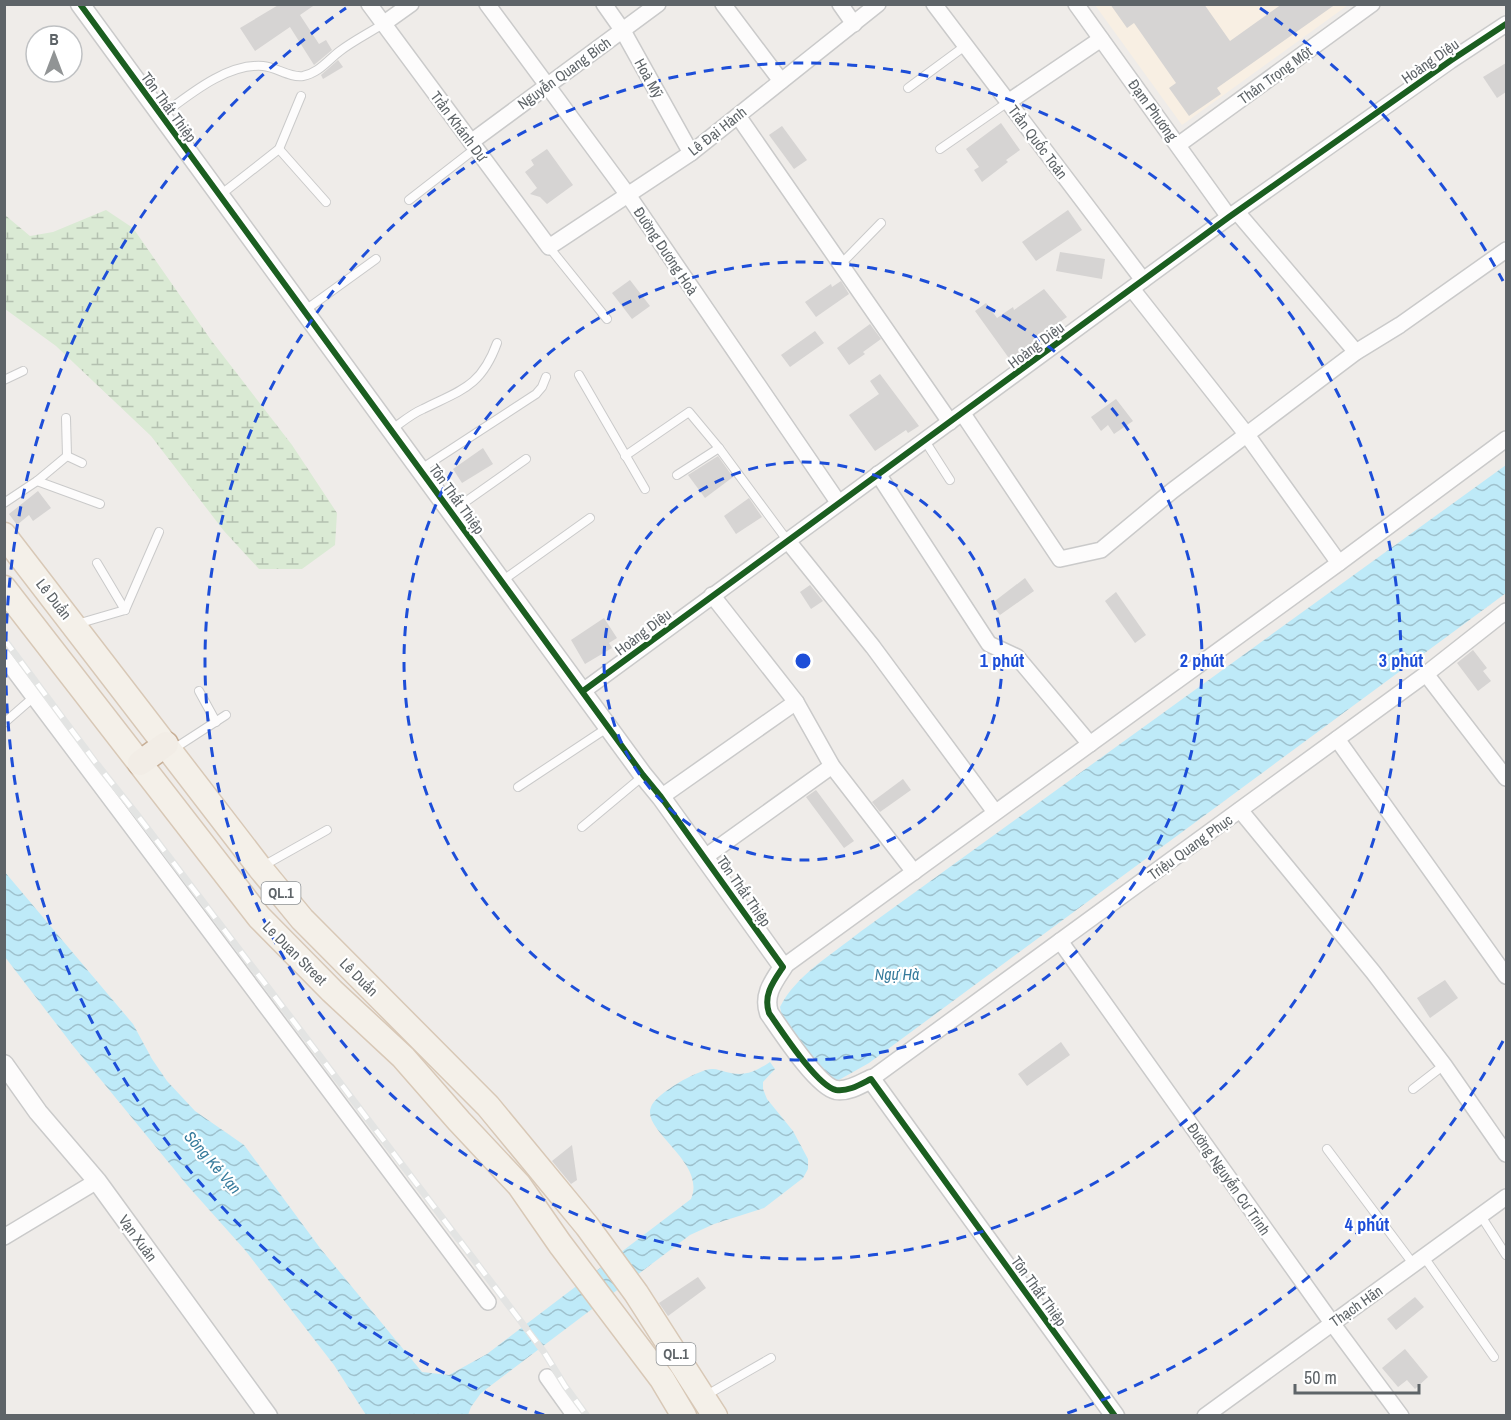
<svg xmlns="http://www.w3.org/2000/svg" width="1511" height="1420" font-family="'Archivo Narrow',sans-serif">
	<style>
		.commercial { fill: #f8efe3 }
		.wetland { fill: url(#wetland-marsh) }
		.water { fill: url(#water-waves) }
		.building { fill: #d6d4d3 }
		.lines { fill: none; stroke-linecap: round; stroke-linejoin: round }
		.service-casing { stroke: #cacaca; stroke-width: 10 }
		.minor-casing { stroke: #cacaca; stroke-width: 18 }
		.tertiary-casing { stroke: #cacaca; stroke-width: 21 }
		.primary-casing { stroke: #d8c8b6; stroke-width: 27 }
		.trunk-casing { stroke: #c7ae95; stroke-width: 27 }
		.service { stroke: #fdfcfc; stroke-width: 8 }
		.minor { stroke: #fdfcfc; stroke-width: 15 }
		.tertiary { stroke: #fdfcfc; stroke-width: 18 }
		.primary { stroke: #f4f0e9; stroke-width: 24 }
		.trunk { stroke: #f2ede6; stroke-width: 24 }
		.rail-casing { stroke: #e3e4e3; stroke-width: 7 }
		.rail { stroke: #fff; stroke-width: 4.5; stroke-dasharray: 14; stroke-linecap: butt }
		.cycleway-casing { stroke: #fff; stroke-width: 10 }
		.cycleway { stroke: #1b5e20; stroke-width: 6 }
		.ring { fill: none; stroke: #1d4ed8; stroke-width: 3; stroke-dasharray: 10 8 }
		.labels { text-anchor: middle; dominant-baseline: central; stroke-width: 4.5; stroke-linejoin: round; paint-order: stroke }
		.shield { fill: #fff; stroke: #8e9295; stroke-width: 1.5 }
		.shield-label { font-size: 14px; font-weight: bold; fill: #5e6468 }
		.street-label { font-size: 15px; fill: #5e6468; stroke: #fff }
		.water-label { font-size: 16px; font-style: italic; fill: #367b9c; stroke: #fff }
		.centre { fill: #1d4ed8; stroke: #fff; stroke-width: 3 }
		.ring-label { font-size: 18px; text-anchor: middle; font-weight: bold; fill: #1d4ed8; stroke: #fff; stroke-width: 4.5; stroke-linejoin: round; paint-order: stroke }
	</style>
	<defs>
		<pattern id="wetland-marsh" width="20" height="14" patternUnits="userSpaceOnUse" patternTransform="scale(1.5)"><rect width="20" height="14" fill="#daead4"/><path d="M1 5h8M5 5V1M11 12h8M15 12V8" fill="none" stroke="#b4c1b0"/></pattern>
		<pattern id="water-waves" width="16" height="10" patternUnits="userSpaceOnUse" patternTransform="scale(1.5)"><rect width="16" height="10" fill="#beeaf8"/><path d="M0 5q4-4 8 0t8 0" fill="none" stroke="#9ec1cd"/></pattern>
	</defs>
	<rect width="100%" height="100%" fill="#efece9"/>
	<polygon class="commercial" points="1095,5 1348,5 1182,125"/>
	<polygon class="wetland" points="106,210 133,228 211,340 292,445 337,513 335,545 302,569 259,569 224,531 151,436 56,346 5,309 5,215 30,236 53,232"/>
	<g class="water">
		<path d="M1506,465V593L869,1063L837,1081L824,1076L782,1017L780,1007C796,975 833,954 860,932Z"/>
		<path d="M4,871L133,1024L152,1059L167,1081L195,1111L244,1145L320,1248L422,1372L449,1375L487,1354L691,1199C707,1162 641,1131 651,1107C655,1094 700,1068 713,1069C717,1069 722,1071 726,1072C744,1077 755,1072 770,1062L775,1069L763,1082V1089L767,1099L793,1131L808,1159V1169L803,1178L764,1208L714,1224L690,1235L481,1393L471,1407L468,1415H366L334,1365L245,1250L187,1185L74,1047L5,957Z"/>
	</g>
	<g class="building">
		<polygon points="280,4 316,4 300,15 319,44 326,40 332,50 314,65 290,27 255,51 240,28"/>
		<polygon points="1110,4 1204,4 1230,41 1282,4 1336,4 1217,88 1221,94 1189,116 1169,88 1176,83 1134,23 1127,28"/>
		<polygon points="338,60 343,67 323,79 321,75"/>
		<polygon points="1506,63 1506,92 1497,98 1483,77"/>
		<polygon points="1001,123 1020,150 1006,160 1008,162 982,182 974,170 979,167 966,149"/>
		<polygon points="782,126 807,160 794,169 769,135"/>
		<polygon points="547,149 573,185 547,204 540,197 530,194 537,188 525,172 534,165 531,160"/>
		<polygon points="1068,210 1082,230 1036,261 1022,242"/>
		<polygon points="1060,252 1105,259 1102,279 1056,271"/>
		<polygon points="630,280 650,306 632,319 612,293"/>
		<polygon points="841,281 849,294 816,317 805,302 831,284 832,287"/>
		<polygon points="1044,289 1067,317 1036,339 1038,343 1011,361 975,311 986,303 997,318 1013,307 1014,310"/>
		<polygon points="870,324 881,339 863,352 865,354 849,365 837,348"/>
		<polygon points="815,331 824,343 790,367 781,355"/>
		<polygon points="880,374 919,426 908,433 906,430 875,451 849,415 879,394 870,381"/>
		<polygon points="1116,399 1133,421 1114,434 1108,425 1101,431 1091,417"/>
		<polygon points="483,448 493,464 462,483 453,469"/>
		<polygon points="718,456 733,477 705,498 688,475"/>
		<polygon points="38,491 51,508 33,521 29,515 17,525 9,514"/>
		<polygon points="749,498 762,517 736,534 724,516"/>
		<polygon points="1025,578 1034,591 1000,615 991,604"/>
		<polygon points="810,585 823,601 811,609 800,592"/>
		<polygon points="1116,592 1146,635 1135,643 1105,601"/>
		<polygon points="604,618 617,638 609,643 612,648 585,664 571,640"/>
		<polygon points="1473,650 1487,668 1483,671 1491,681 1478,691 1457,663"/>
		<polygon points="903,779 911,790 880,812 872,802"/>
		<polygon points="816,790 854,841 844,848 806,797"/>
		<polygon points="1445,980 1458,998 1430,1018 1417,998"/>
		<polygon points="1061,1042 1070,1055 1027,1086 1018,1074"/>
		<polygon points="572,1145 577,1180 571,1184 552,1161"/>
		<polygon points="698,1277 706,1288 668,1316 659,1303"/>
		<polygon points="1415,1297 1424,1307 1396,1330 1387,1319"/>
		<polygon points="1405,1349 1428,1377 1415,1389 1407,1380 1398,1387 1382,1368"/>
	</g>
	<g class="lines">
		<g class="service-casing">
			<g id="service">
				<polyline points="908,88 965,46"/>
				<path d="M162,115C189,95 227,63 263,66C276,67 290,78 303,76C319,73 328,60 340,51C353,41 369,33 383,24"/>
				<polyline points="279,149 326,202"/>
				<polyline points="940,149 1008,102"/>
				<polyline points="219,196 279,149 301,96"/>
				<polyline points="409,200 476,148"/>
				<polyline points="549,247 607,319"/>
				<polyline points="840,265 881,223"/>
				<polyline points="304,311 376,259"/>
				<polyline points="579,375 645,489"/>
				<polyline points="4,380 23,371"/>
				<polyline points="66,418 67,456"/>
				<path d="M391,430C401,423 411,414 423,409C461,390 481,387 497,343"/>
				<polyline points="925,441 950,480"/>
				<polyline points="67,456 82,463"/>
				<polyline points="625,456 689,412 719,448 787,540"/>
				<polyline points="421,469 536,394 542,387 546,377"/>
				<polyline points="677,475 719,448"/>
				<polyline points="37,481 100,504"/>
				<polyline points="4,503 37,481 67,456"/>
				<polyline points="451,512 526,459"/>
				<polyline points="97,563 125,610"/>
				<polyline points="502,581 590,518"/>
				<polyline points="125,610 159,532"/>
				<polyline points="77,624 125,610"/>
				<polyline points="199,691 216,722"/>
				<polyline points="4,723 35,696"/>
				<polyline points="172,750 226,715"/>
				<polyline points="518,787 607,728"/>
				<polyline points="582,827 643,776"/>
				<polyline points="263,866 327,830"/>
				<polyline points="1413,1089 1444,1065"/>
				<polyline points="1327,1149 1414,1265"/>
				<polyline points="1481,1216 1506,1255"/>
				<polyline points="1424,1257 1494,1357"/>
				<polyline points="705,1396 771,1358"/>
			</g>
		</g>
		<g class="minor-casing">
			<g id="minor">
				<polyline points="369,4 549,247 691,153 878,4"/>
				<polyline points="487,4 628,195 838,502"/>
				<polyline points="604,4 623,31 691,153"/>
				<polyline points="723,4 781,81"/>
				<polyline points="840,4 854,24"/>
				<polyline points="934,4 1143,280"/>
				<polyline points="1076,4 1229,217"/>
				<polyline points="383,24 411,4"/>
				<polyline points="1008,102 1101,39"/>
				<polyline points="738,116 950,422"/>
				<polyline points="471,142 658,4"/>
				<polyline points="1178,145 1372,4"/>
				<polyline points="1237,212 1356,352"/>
				<polyline points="1132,289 1247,435 1339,563"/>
				<polyline points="963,414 1060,559 1101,550 1172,491 1356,352 1400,325 1506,250"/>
				<polyline points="878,474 989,644 1017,657 1090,744"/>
				<polyline points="787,540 873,647 995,812"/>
				<polyline points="712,595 796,702 832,766 914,872"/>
				<polyline points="4,657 488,1302"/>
				<polyline points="1426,674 1506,778"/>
				<polyline points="583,691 1229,217 1450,61 1506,24"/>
				<polyline points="1337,739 1506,976"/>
				<polyline points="661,797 796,702"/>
				<polyline points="1240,810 1373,972 1444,1065 1506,1154"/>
				<polyline points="705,857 832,766"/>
				<polyline points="1060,941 1332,1323 1401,1416"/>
				<polyline points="783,967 1339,563 1506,439"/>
				<polyline points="871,1079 1426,674 1506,611"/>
				<polyline points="4,1237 97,1181"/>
				<polyline points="547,1377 575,1416"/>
				<polyline points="1205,1416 1506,1197"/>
			</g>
		</g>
		<g class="tertiary-casing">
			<g id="tertiary">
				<path d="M80,4L643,775L661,797L783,967C773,982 763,995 769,1013C781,1030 817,1086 836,1090C848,1092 861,1084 871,1079L1115,1416"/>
				<polyline points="4,1064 38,1112 97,1181 268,1416"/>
			</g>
		</g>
		<g class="primary-casing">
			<g id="primary">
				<polyline points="4,535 260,868 302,919 488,1106 587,1226 636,1293 715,1416"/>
				<polyline points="4,588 259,917 332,991 403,1057 459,1121 519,1185 560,1244 662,1379 684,1416"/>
			</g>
		</g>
		<g class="trunk-casing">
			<polyline id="trunk" points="140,763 166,744"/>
		</g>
		<use href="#service" class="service"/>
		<use href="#minor" class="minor"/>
		<use href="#tertiary" class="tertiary"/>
		<use href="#primary" class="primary"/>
		<use href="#trunk" class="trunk"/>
		<g class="rail-casing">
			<polyline id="rail" points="4,639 96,763 138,816 544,1352 565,1386 587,1416"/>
		</g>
		<use href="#rail" class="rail"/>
		<g class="cycleway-casing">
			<g id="cycleway">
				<path d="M80,4L643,775L661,797L783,967C773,982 763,995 769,1013C781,1030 817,1086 836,1090C848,1092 861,1084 871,1079L1115,1416"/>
				<polyline points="583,691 1229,217 1450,61 1506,24"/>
			</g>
		</g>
		<use href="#cycleway" class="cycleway"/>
	</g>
	<g class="ring">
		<circle cx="803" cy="661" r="199"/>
		<circle cx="803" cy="661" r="399"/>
		<circle cx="803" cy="661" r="598"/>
		<path d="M1503 1041A797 797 0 0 1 1062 1415M544 1415A797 797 0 0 1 346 8M1260 8A797 797 0 0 1 1503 281"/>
	</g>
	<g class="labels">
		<g class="shield">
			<rect x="261.5" y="882" width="39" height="22" rx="4.5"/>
			<rect x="656.5" y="1343" width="39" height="22" rx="4.5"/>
		</g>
		<g class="shield-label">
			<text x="281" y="893">QL.1</text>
			<text x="676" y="1354">QL.1</text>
		</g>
		<g class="street-label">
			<text transform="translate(1430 61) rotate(-35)">Hoàng Diệu</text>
			<text transform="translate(564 73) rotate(-36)">Nguyễn Quang Bích</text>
			<text transform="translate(1275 75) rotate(-36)">Thân Trọng Một</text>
			<text transform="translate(649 78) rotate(61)">Hoà Mỹ</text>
			<text transform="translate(169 107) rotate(54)">Tôn Thất Thiệp</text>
			<text transform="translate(1153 110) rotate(54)">Đạm Phương</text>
			<text transform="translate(459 126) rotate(53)">Trần Khánh Dư</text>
			<text transform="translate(717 131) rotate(-38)">Lê Đại Hành</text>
			<text transform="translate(1038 142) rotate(53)">Trần Quốc Toản</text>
			<text transform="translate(666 251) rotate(56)">Đường Dương Hoà</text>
			<text transform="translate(1036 345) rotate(-37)">Hoàng Diệu</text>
			<text transform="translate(457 499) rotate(54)">Tôn Thất Thiệp</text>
			<text transform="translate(54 599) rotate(52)">Lê Duẩn</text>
			<text transform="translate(643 632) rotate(-37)">Hoàng Diệu</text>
			<text transform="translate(1190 847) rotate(-36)">Triệu Quang Phục</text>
			<text transform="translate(744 891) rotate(55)">Tôn Thất Thiệp</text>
			<text transform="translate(295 953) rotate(45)">Le Duan Street</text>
			<text transform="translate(359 977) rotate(45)">Lê Duẩn</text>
			<text transform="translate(1229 1179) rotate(55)">Đường Nguyễn Cư Trinh</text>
			<text transform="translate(138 1238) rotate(54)">Vạn Xuân</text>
			<text transform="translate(1039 1291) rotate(54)">Tôn Thất Thiệp</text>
			<text transform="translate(1356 1306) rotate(-35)">Thạch Hãn</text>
		</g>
		<g class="water-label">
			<text x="897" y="974">Ngự Hà</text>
			<text transform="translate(213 1162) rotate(49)">Sông Kẻ Vạn</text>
		</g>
	</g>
	<circle cx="803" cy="661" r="9" class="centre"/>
	<g class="ring-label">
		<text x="1002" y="667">1 phút</text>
		<text x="1202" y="667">2 phút</text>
		<text x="1401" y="667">3 phút</text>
		<text x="1367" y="1231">4 phút</text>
	</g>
	<rect width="1511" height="1420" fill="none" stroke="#5e6468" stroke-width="12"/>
	<g transform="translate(54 54)"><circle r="28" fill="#ffffff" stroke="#bfc1c3" stroke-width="1.5"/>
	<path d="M0-4.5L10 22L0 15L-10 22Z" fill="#919495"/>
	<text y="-9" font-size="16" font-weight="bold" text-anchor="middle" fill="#5e6468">B</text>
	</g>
	<path d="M1295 1384v9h124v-9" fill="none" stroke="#5e6468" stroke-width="3"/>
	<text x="1304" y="1384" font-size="18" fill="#5e6468" stroke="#ffffff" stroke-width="4.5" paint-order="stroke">50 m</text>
</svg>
